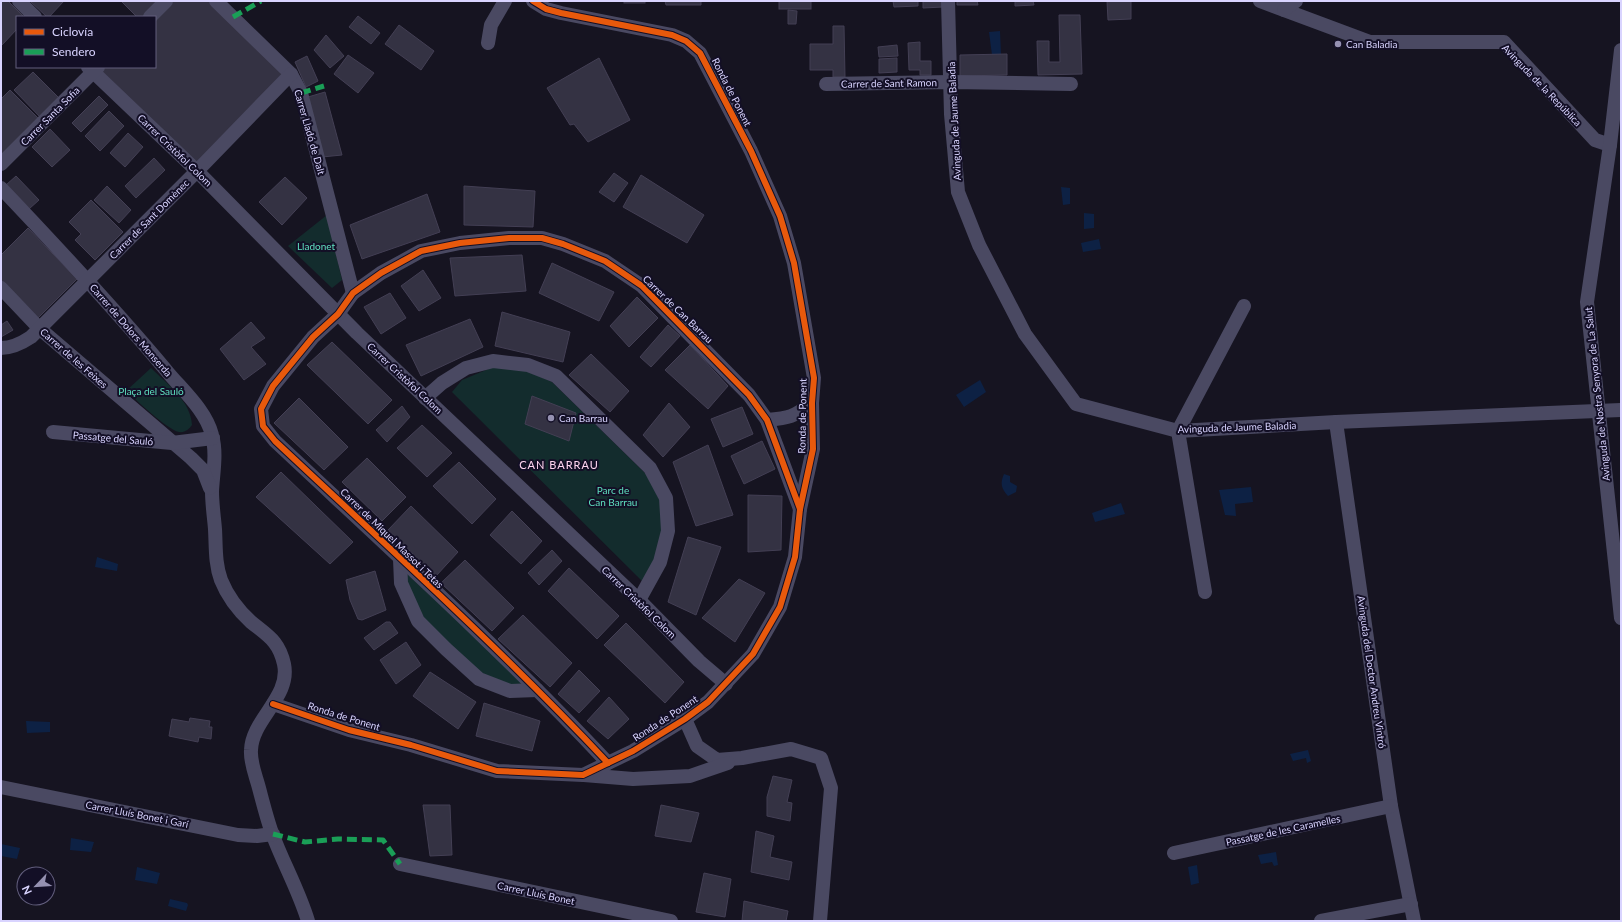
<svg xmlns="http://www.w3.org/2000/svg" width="1622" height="922" font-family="Lato,sans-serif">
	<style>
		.green { fill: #132c2d }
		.water { fill: #0d2144 }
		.building { fill: #343243; stroke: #433f54 }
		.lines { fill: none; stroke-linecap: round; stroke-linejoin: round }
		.minor { stroke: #4a4962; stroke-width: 14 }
		.quiet { stroke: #1a9f57; stroke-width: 5; stroke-dasharray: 10 5; stroke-linecap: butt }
		.cycleway-casing { stroke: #130f26; stroke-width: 8 }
		.cycleway { stroke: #e8590c; stroke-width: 6 }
		.poi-dot { fill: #9591b1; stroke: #130f26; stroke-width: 1.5 }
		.labels { text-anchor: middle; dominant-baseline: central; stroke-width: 4; stroke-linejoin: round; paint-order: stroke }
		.poi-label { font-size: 10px; fill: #d9d4ff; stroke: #130f26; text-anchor: start }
		.street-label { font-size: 10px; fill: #d9d4ff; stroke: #130f26 }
		.park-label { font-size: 10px; fill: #5fe0c0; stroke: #130f26 }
		.neighbourhood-label { font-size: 11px; letter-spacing: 1px; fill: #ffd6f0; stroke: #130f26 }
	</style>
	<rect width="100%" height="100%" fill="#161421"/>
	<g class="green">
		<polygon points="327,215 342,280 332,288 288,246"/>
		<polygon points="498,365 528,371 552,382 646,474 660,501 662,533 655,561 643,582 452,392 462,380"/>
		<path d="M151,368C167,384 191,401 192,425C189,429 185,433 179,432C166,429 137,400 126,391Z"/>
		<polygon points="401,562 533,689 479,678 419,620"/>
	</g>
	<g class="water">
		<polygon points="1000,31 1001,55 992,55 989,32"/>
		<polygon points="1061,187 1070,188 1070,204 1063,205"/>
		<polygon points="1084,213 1094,214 1094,228 1084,229"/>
		<polygon points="1099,239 1101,249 1083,252 1081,243"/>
		<polygon points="980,380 986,392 964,407 956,395"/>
		<path d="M1004,474L1010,476V482L1017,486L1016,492L1008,496C1001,488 1000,483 1004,474Z"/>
		<polygon points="1251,487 1253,502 1235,504 1236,516 1225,515 1219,490"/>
		<polygon points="1121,503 1125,514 1095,522 1092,513"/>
		<polygon points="97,557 118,564 117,571 95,567"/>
		<polygon points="26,721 50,722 50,732 27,733"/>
		<polygon points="1308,750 1311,761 1307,763 1306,758 1293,761 1290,754"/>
		<polygon points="71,838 94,842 91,852 70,850"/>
		<polygon points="1,844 20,848 17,859 1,856"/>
		<polygon points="1276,852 1278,865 1274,866 1272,862 1261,864 1258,855"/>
		<polygon points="1197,865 1199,883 1191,885 1188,867"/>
		<polygon points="137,867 160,873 157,884 135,880"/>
		<polygon points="170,899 187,903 188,905 186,911 168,906"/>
	</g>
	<g class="building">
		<polygon points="1,1 8,1 24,17 17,17 17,29 2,45"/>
		<polygon points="30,1 64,1 49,17 47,17"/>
		<polygon points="121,1 157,1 142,17 137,17"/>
		<polygon points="171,1 212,1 287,73 197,167 99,72 104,67 155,67 155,17"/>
		<rect x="624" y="1" width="21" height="2"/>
		<polygon points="665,1 701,1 701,5 666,5"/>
		<rect x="779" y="1" width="32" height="8"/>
		<polygon points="893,1 918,1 918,6 894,7"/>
		<polygon points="923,1 942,1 943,7 923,8"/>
		<polygon points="957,1 977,1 978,5 957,5"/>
		<polygon points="1015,1 1033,1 1034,5 1015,6"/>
		<polygon points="1107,1 1131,1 1131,19 1108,20"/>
		<polygon points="788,10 797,11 796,24 788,24"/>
		<polygon points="1059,15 1080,15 1082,74 1038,75 1037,41 1049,41 1049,62 1060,62"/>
		<polygon points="358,16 380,33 371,44 349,27"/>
		<polygon points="399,25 434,51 421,70 385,44"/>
		<polygon points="833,26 844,26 845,77 833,77 833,70 810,70 810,44 833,44"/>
		<polygon points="326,35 344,56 330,68 314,50"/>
		<polygon points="920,42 920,61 931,61 931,75 920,75 920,70 909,70 908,43"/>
		<polygon points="897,45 898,56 879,57 878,47"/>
		<polygon points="1007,54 1007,75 960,76 960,55"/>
		<polygon points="348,55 374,73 358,93 334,74"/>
		<polygon points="307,56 318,81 306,87 295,62"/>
		<polygon points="599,58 630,120 588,142 574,124 570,125 547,88"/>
		<polygon points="897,58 897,72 879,73 879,59"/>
		<polygon points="33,72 59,98 40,117 14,90"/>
		<polygon points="10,90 38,118 1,155 1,99"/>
		<polygon points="325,92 342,155 322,157 308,97"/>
		<polygon points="99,96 108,105 81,132 72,123"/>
		<polygon points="109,111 124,126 100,151 85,136"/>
		<polygon points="50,129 70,150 52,167 32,147"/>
		<polygon points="128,133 143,147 125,167 110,153"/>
		<polygon points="154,158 165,170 136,198 125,186"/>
		<polygon points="614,173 628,183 614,202 599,192"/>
		<polygon points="641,175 704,215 687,243 623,207"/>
		<polygon points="16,176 39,200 29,209 6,185"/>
		<polygon points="285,177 307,198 282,225 259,202"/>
		<polygon points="107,186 131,210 119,223 94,200"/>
		<polygon points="464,186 535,191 533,227 464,225"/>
		<polygon points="427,194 440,232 362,259 350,225"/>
		<polygon points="91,200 123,232 95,260 75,240 81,234 69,222"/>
		<polygon points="28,228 77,279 38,318 1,280 1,255"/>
		<polygon points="522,255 526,291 455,296 450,258"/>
		<polygon points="552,263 614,292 599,321 539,293"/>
		<polygon points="423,270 441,298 419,311 401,286"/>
		<polygon points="390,293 406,318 381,334 364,307"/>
		<polygon points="637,297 658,318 629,347 610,326"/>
		<polygon points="502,312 570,332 563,362 495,346"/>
		<polygon points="470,319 483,347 421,376 406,345"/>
		<polygon points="7,321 13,330 1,337 1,325"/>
		<polygon points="251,322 265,338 251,347 266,364 244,380 220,349"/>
		<polygon points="668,325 680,336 651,367 640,357"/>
		<polygon points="332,342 392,400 368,424 307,365"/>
		<polygon points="690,345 728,386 708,409 665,370"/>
		<polygon points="591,354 629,391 610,412 569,375"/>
		<polygon points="532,396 576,413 569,441 525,424"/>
		<polygon points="299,398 348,447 324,470 274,423"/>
		<polygon points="669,403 690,427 663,457 643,435"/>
		<polygon points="402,406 410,417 387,442 376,430"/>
		<polygon points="742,407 753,434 723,447 711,419"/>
		<polygon points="422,425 452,453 427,477 397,448"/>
		<polygon points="762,441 775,469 744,484 731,456"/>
		<polygon points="708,445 733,515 696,526 673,462"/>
		<polygon points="367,458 406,497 382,521 342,482"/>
		<polygon points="459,462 496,499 472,524 433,486"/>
		<polygon points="281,472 353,542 330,564 256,497"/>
		<polygon points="748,495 782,496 781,550 748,552"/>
		<polygon points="411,506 458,552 436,576 388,530"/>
		<polygon points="512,511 542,541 521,564 490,535"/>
		<polygon points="688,537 721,547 696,615 668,602"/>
		<polygon points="552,550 562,561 539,585 528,573"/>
		<polygon points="465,560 514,608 492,631 441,583"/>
		<polygon points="569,568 619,616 597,639 548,591"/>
		<polygon points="375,571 386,610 362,620 358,619 350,600 346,580"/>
		<polygon points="739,579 765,593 735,642 702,618"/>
		<polygon points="523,615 572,663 550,687 498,639"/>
		<polygon points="386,622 390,622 398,633 374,650 364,638"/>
		<polygon points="626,623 684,682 665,703 604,645"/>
		<polygon points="406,642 421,665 396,684 380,660"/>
		<polygon points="579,670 600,691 579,713 558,694"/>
		<polygon points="430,672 476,702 458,729 413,696"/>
		<polygon points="609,697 629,719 608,739 587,721"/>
		<polygon points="484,703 540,721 532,751 476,736"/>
		<polygon points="190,718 210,721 209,727 212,727 211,739 199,737 198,742 169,736 172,719 189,722"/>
		<polygon points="773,776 792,780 787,802 792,803 790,821 767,816 767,797"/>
		<polygon points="423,805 450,805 452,855 430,856"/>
		<polygon points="661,805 699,813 691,842 655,836"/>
		<polygon points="756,831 774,836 770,857 792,862 789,880 751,872"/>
		<polygon points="704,873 731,879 725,917 696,912"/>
		<polygon points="744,901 788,911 786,921 742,921"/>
	</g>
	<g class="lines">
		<g class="minor">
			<polyline points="19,1 35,17"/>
			<polyline points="216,1 291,74 301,93 353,293"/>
			<polyline points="948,1 951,114 958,192 979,245 1025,334 1076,404 1178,431 1336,422 1621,410"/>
			<polyline points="1260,1 1370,42 1504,42 1595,140 1610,145"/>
			<polyline points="1284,10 1296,1"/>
			<polyline points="150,17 166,1"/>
			<polyline points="488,43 491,25 505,1"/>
			<polyline points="1621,50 1610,145 1587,302 1621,618"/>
			<polyline points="88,67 197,171 357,333 639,600 699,661 726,684"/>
			<polyline points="826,84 951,82 1071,84"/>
			<polyline points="1,164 98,67"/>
			<path d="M1,188C57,247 113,307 165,369C181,389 206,410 212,435C217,453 213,473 212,491C212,504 214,517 215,529C216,547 215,564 221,580C227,595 239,611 251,622C268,636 279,641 284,664C291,697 252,719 251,750C250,763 256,776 259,788C263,803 267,819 272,833C283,863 299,891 308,921"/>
			<polyline points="1,288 39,328 191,458 203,470 210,488"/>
			<path d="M1,348C13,348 22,343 31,337L197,171L291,74"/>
			<polyline points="425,398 442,383 466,368 493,361 528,365 556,376 650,468 666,498 668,531 660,562 639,600"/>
			<path d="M767,420C789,418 794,417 812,403"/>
			<polyline points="1336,422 1391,806 1414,921"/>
			<polyline points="53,432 172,443 213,438"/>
			<polyline points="400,559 401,583 418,621 446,649 479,679 510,691 537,690"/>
			<polyline points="1205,592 1178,431 1244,306"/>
			<polyline points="273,704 349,730 411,745 497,771 583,775 633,751 685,719 708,702 753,654 780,607 795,557 800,509 813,449 812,403 814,378 794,263 780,216 751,151 700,53 686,41 672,35 561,13 546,9 533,1"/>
			<polyline points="685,719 697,746 717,760 742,758 791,749 821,758 831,788 820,921"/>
			<path d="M608,763C503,651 387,546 275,441L263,426L261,409L273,386L313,337L338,314L353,293L381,273L421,251L460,243L509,238H542L563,244L605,261L642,286L749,395L767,420L800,509"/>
			<polyline points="584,775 633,779 690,776 728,763"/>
			<polyline points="1,787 238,835 257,836 273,834"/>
			<polyline points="1174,853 1391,806"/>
			<polyline points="400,864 671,921"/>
			<polyline points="1321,921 1411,904"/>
		</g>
		<g class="quiet">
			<polyline points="233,17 261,1"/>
			<polyline points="301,93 324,86"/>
			<polyline points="273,834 305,842 338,839 383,840 400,864"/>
		</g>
		<g class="cycleway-casing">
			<g id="cycleway">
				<polyline points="273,704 349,730 411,745 497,771 583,775 633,751 685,719 708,702 753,654 780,607 795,557 800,509 813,449 812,403 814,378 794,263 780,216 751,151 700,53 686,41 672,35 561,13 546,9 533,1"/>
				<path d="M608,763C503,651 387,546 275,441L263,426L261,409L273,386L313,337L338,314L353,293L381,273L421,251L460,243L509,238H542L563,244L605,261L642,286L749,395L767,420L800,509"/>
			</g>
		</g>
		<use href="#cycleway" class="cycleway"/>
	</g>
	<g class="poi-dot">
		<circle cx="1338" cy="44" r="4"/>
		<circle cx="551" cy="418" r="4"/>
	</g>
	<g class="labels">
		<g class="poi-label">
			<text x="1346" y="44">Can Baladia</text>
			<text x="559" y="418">Can Barrau</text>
		</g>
		<g class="street-label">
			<text transform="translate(889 83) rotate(-1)">Carrer de Sant Ramon</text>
			<text transform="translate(1542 85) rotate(46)">Avinguda de la República</text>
			<text transform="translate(732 92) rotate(63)">Ronda de Ponent</text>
			<text transform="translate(50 116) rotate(-45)">Carrer Santa Sofia</text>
			<text transform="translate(954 121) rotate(-93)">Avinguda de Jaume Baladia</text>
			<text transform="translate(310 132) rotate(74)">Carrer Lladó de Dalt</text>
			<text transform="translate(175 150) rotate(44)">Carrer Cristòfol Colom</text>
			<text transform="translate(149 219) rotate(-45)">Carrer de Sant Domènec</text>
			<text transform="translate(678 309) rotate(44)">Carrer de Can Barrau</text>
			<text transform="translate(131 330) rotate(49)">Carrer de Dolors Monserda</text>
			<text transform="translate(74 358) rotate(41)">Carrer de les Feixes</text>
			<text transform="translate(405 378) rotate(43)">Carrer Cristòfol Colom</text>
			<text transform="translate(1597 394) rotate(-96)">Avinguda de Nostra Senyora de La Salut</text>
			<text transform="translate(802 416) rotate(-89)">Ronda de Ponent</text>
			<text transform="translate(1237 427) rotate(-2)">Avinguda de Jaume Baladia</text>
			<text transform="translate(113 438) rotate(5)">Passatge del Sauló</text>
			<text transform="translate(392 538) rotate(44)">Carrer de Miquel Massot i Tetas</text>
			<text transform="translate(639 602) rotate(44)">Carrer Cristòfol Colom</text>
			<text transform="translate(1372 672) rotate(82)">Avinguda del Doctor Andreu Vintró</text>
			<text transform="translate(344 716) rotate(17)">Ronda de Ponent</text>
			<text transform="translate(665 718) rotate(-33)">Ronda de Ponent</text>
			<text transform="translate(137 814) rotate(11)">Carrer Lluís Bonet i Garí</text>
			<text transform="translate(1283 830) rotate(-12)">Passatge de les Caramelles</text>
			<text transform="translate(536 893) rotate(12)">Carrer Lluís Bonet</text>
		</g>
		<g class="park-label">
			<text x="316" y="246">Lladonet</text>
			<text x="151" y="391">Plaça del Sauló</text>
			<text x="613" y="490">Parc de<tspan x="613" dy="12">Can Barrau</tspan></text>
		</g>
		<g class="neighbourhood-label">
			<text x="559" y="464">CAN BARRAU</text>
		</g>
	</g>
	<rect width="1622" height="922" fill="none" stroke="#d9d4ff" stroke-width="4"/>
	<rect x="16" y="16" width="140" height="52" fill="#130f26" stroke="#625e7d"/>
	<rect x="24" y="29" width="20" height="6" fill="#e8590c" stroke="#625e7d"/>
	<text x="52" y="36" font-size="12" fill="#d9d4ff">Ciclovía</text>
	<rect x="24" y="49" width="20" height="6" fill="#1a9f57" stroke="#625e7d"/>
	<text x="52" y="56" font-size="12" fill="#d9d4ff">Sendero</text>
	<g transform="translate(36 886) rotate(245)"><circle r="19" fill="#130f26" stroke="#625e7d"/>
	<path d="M0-3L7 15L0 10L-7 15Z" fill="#9591b1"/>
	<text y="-6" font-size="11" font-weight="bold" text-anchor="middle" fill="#d9d4ff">N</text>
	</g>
</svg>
